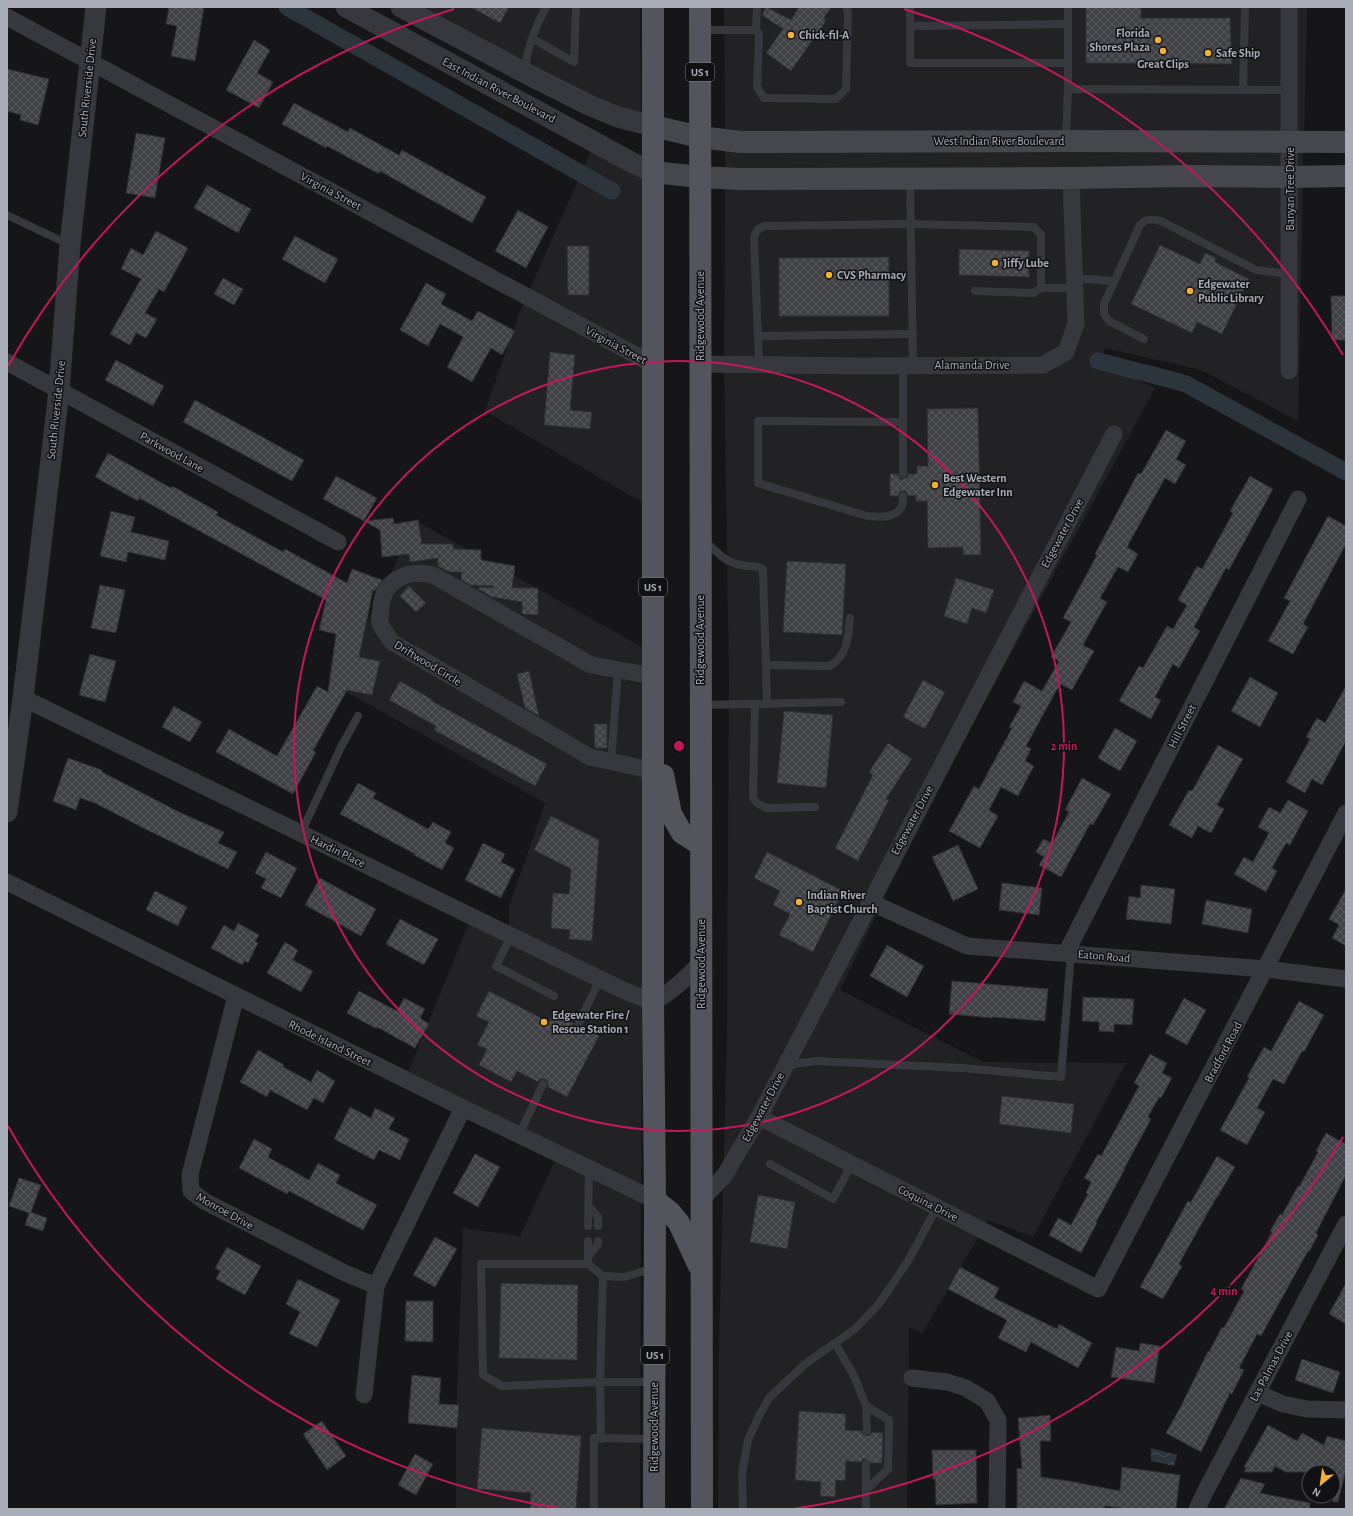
<svg xmlns="http://www.w3.org/2000/svg" width="1353" height="1516" font-family="'Alegreya Sans',sans-serif">
	<style>
		.built { fill: #222225 }
		.water { fill: url(#water-waves) }
		.lines { fill: none; stroke-linecap: round; stroke-linejoin: round }
		.canal { stroke: #2c353c; stroke-width: 17 }
		.building { fill: url(#building-cross-hatch); stroke: #303034 }
		.service { stroke: #37383d; stroke-width: 8 }
		.minor { stroke: #37383d; stroke-width: 17 }
		.tertiary { stroke: #37383d; stroke-width: 21 }
		.secondary { stroke: #45474d; stroke-width: 22 }
		.primary { stroke: #53555c; stroke-width: 22 }
		.ring { fill: none; stroke: #c2185b; stroke-width: 2 }
		.poi-dot { fill: #f2b134; stroke: #111113; stroke-width: 1.5 }
		.labels { text-anchor: middle; dominant-baseline: central; stroke-width: 3; stroke-linejoin: round; paint-order: stroke }
		.shield { fill: #111113; stroke: #7b7e86; stroke-width: 1 }
		.shield-label { font-size: 11px; font-weight: bold; fill: #a8adb8 }
		.poi-label { font-size: 12px; font-weight: bold; fill: #a8adb8; stroke: #111113; text-anchor: start }
		.street-label { font-size: 12px; fill: #a8adb8; stroke: #111113 }
		.centre { fill: #c2185b; stroke: #111113; stroke-width: 2 }
		.ring-label { font-size: 12px; text-anchor: middle; font-weight: bold; fill: #c2185b; stroke: #111113; stroke-width: 3; stroke-linejoin: round; paint-order: stroke }
	</style>
	<defs>
		<pattern id="water-waves" width="16" height="10" patternUnits="userSpaceOnUse"><rect width="16" height="10" fill="#2c353c"/><path d="M0 5q4-4 8 0t8 0" fill="none" stroke="#485056"/></pattern>
		<pattern id="building-cross-hatch" width="8" height="8" patternUnits="userSpaceOnUse"><rect width="8" height="8" fill="#404145"/><path d="M0 0l8 8M0 8l8-8" fill="none" stroke="#595a5e"/></pattern>
	</defs>
	<rect width="100%" height="100%" fill="#161618"/>
	<g class="built">
		<polygon points="421,7 640,7 641,113 621,108 593,96 531,66"/>
		<polygon points="724,7 1307,7 1304,133 725,131"/>
		<polygon points="725,150 1303,152 1303,168 725,169"/>
		<polygon points="591,151 642,177 645,504 485,411 519,314"/>
		<polygon points="1303,186 1298,421 1201,370 1105,348 1101,363 1155,388 955,757 889,888 840,990 983,1062 1126,1063 1033,1237 988,1220 922,1334 909,1327 907,1509 718,1509 719,1347 727,1032 729,679 724,365 725,187"/>
		<polygon points="416,521 644,648 645,753 641,1167 640,1509 456,1509 456,1422 463,1228 520,1236 557,1156 407,1075 475,908 509,927 509,907 545,803 336,686"/>
	</g>
	<polygon class="water" points="1151,1448 1177,1455 1174,1466 1151,1461"/>
	<g class="lines">
		<g class="canal">
			<polyline points="287,7 612,191"/>
			<path d="M1098,361C1127,369 1157,375 1186,384L1346,472"/>
		</g>
	</g>
	<g class="building">
		<polygon points="169,7 204,7 195,61 171,56 177,26 166,24"/>
		<polygon points="470,7 509,7 500,23"/>
		<polygon points="766,7 791,20 799,7 832,7 824,17 826,21 791,71 766,53 783,29 762,15"/>
		<polygon points="1086,7 1141,7 1141,18 1230,18 1232,64 1086,63"/>
		<polygon points="254,40 270,50 257,73 273,82 259,108 226,90"/>
		<polygon points="7,69 49,79 38,125 20,120 21,115 7,111"/>
		<polygon points="294,103 348,132 350,128 399,155 402,150 486,197 472,223 380,171 379,174 327,146 326,148 282,124"/>
		<polygon points="136,133 165,138 155,198 126,193"/>
		<polygon points="207,185 251,209 238,233 194,208"/>
		<polygon points="518,210 548,227 526,268 495,251"/>
		<polygon points="156,231 188,248 164,292 159,289 145,313 157,319 146,338 136,333 130,345 110,334 141,279 121,269 131,248 143,255"/>
		<polygon points="295,236 338,259 325,283 282,259"/>
		<polygon points="1160,245 1200,264 1205,253 1216,258 1215,262 1249,279 1222,334 1197,322 1192,333 1131,304"/>
		<polygon points="567,246 589,246 589,295 568,295"/>
		<polygon points="959,249 1029,251 1029,277 959,275"/>
		<polygon points="889,257 889,316 779,316 779,258"/>
		<polygon points="223,278 243,289 234,305 214,294"/>
		<polygon points="426,283 446,294 441,304 472,321 478,311 515,331 502,355 491,348 472,382 447,367 463,337 440,324 428,346 400,330"/>
		<polygon points="1331,296 1346,296 1346,340 1332,340"/>
		<polygon points="550,352 575,355 570,410 592,412 590,429 544,425"/>
		<polygon points="116,360 164,386 153,406 105,380"/>
		<polygon points="195,400 304,460 292,481 183,422"/>
		<polygon points="978,408 981,555 963,555 963,547 928,548 927,501 916,501 916,495 908,496 906,491 900,491 898,496 890,496 890,474 898,474 900,479 903,479 908,477 908,474 917,474 917,466 928,466 927,409"/>
		<polygon points="1166,430 1186,441 1176,459 1186,465 1175,484 1165,478 1127,547 1138,554 1128,572 1118,567 1100,598 1107,602 1083,645 1094,651 1072,690 1060,684 1026,746 1031,749 1025,761 1034,766 1018,796 1001,787 989,810 998,816 980,848 949,831 974,786 979,789 1012,728 1009,727 1021,706 1013,702 1024,681 1042,691 1059,661 1051,657 1071,622 1063,618 1097,555 1095,554 1138,473 1141,474"/>
		<polygon points="108,453 171,488 172,486 218,512 216,515 283,552 285,549 347,583 352,569 382,580 375,591 373,590 359,657 380,661 372,695 347,690 313,751 316,752 293,794 216,752 229,729 277,756 317,686 328,692 336,634 319,630 326,600 139,498 138,501 95,477"/>
		<polygon points="336,476 377,498 364,521 323,499"/>
		<polygon points="1250,476 1273,489 1229,570 1226,568 1194,627 1200,631 1179,668 1173,664 1155,697 1161,700 1151,719 1119,701 1139,666 1143,668 1167,626 1173,629 1187,605 1178,600 1197,566 1202,569 1233,513 1230,511"/>
		<polygon points="111,511 135,517 131,532 169,541 165,560 128,552 126,562 100,556"/>
		<polygon points="1328,516 1346,526 1346,544 1303,624 1308,627 1293,654 1268,641 1290,601 1284,598"/>
		<polygon points="393,518 394,524 418,520 422,544 453,544 453,549 481,550 481,560 515,566 512,588 538,588 538,615 522,614 522,602 492,597 478,589 479,587 493,588 493,586 470,585 461,580 462,572 449,572 438,566 438,558 410,562 409,554 382,557 380,530 364,521"/>
		<polygon points="787,561 846,564 842,635 783,632"/>
		<polygon points="956,578 994,590 986,613 972,608 967,624 944,616"/>
		<polygon points="100,585 125,590 116,633 91,628"/>
		<polygon points="409,586 426,603 416,612 400,596"/>
		<polygon points="90,654 116,661 105,702 79,695"/>
		<polygon points="529,671 539,716 525,708 517,674"/>
		<polygon points="1250,677 1278,693 1260,727 1231,711"/>
		<polygon points="923,680 945,692 925,729 903,717"/>
		<polygon points="400,681 433,700 432,701 547,764 535,786 434,730 436,726 389,700"/>
		<polygon points="1346,686 1346,741 1322,785 1312,779 1305,793 1286,782 1310,739 1306,737 1317,718 1325,723"/>
		<polygon points="174,706 202,722 190,742 162,727"/>
		<polygon points="784,711 833,715 826,788 777,783"/>
		<polygon points="594,724 607,724 607,748 595,748"/>
		<polygon points="1115,728 1137,741 1120,771 1098,758"/>
		<polygon points="888,743 912,759 886,799 889,800 858,861 835,848 873,775 869,772"/>
		<polygon points="1218,745 1243,759 1217,805 1224,809 1211,833 1198,826 1192,838 1169,825 1189,790 1192,791"/>
		<polygon points="68,758 102,770 102,772 181,813 224,832 218,843 237,852 228,869 145,829 97,804 80,798 76,810 53,801"/>
		<polygon points="1082,778 1111,794 1093,825 1090,824 1061,877 1039,865 1044,857 1036,852 1043,839 1052,843 1069,812 1065,810"/>
		<polygon points="358,783 376,793 373,798 428,829 433,822 451,832 445,843 454,848 442,870 414,855 415,854 340,814"/>
		<polygon points="1288,800 1308,811 1290,845 1286,843 1272,868 1277,871 1266,892 1234,874 1244,857 1253,862 1269,833 1258,827 1269,807 1280,813"/>
		<polygon points="551,816 599,840 592,941 569,939 570,930 551,928 553,893 569,894 571,869 534,850"/>
		<polygon points="483,843 505,854 501,862 515,869 501,898 465,880"/>
		<polygon points="958,845 978,889 953,901 932,857"/>
		<polygon points="266,852 297,868 281,898 261,888 266,879 255,873"/>
		<polygon points="767,852 843,891 813,952 779,935 790,914 773,905 780,891 754,878"/>
		<polygon points="320,878 376,909 361,936 305,905"/>
		<polygon points="1002,883 1042,888 1039,915 999,910"/>
		<polygon points="1141,885 1175,889 1171,924 1126,919 1129,896 1140,898"/>
		<polygon points="1346,889 1346,946 1332,938 1339,925 1329,919"/>
		<polygon points="155,891 187,907 178,926 146,910"/>
		<polygon points="1206,900 1252,909 1248,933 1202,924"/>
		<polygon points="400,919 438,939 424,965 386,944"/>
		<polygon points="238,923 259,935 255,942 258,943 248,963 245,961 242,965 211,948 224,925 234,931"/>
		<polygon points="285,942 298,950 293,960 313,971 301,992 267,973"/>
		<polygon points="887,945 924,966 907,997 870,976"/>
		<polygon points="952,981 1048,989 1045,1021 992,1017 992,1018 949,1014"/>
		<polygon points="359,991 397,1011 404,998 425,1009 420,1018 429,1024 415,1048 377,1027 377,1029 347,1013"/>
		<polygon points="489,991 549,1022 554,1013 573,1023 573,1026 575,1030 579,1030 583,1028 599,1036 567,1097 548,1087 548,1083 545,1079 540,1079 538,1082 517,1071 511,1082 479,1065 487,1049 477,1045 489,1022 476,1016"/>
		<polygon points="1083,997 1134,999 1132,1025 1114,1024 1114,1032 1099,1031 1099,1022 1082,1021"/>
		<polygon points="1184,998 1206,1010 1187,1045 1165,1033"/>
		<polygon points="1299,1001 1324,1015 1304,1052 1302,1051 1284,1084 1273,1079 1257,1108 1265,1112 1247,1145 1220,1130 1249,1078 1247,1077 1264,1047 1271,1051"/>
		<polygon points="258,1050 284,1065 283,1067 311,1082 317,1070 335,1081 323,1103 314,1098 307,1110 270,1090 267,1097 240,1082"/>
		<polygon points="1150,1054 1167,1063 1162,1073 1172,1078 1161,1098 1159,1097 1148,1117 1151,1119 1124,1169 1125,1169 1096,1222 1097,1223 1081,1253 1049,1235 1058,1218 1071,1225 1088,1194 1086,1193 1091,1182 1084,1178 1098,1154 1101,1156 1139,1086 1134,1083"/>
		<polygon points="1002,1096 1074,1104 1071,1133 999,1124"/>
		<polygon points="350,1107 371,1118 375,1108 395,1118 389,1129 409,1139 400,1160 379,1150 374,1160 334,1139"/>
		<polygon points="1326,1133 1346,1144 1346,1175 1316,1233 1318,1235 1309,1252 1308,1251 1261,1336 1257,1334 1239,1368 1244,1370 1232,1394 1230,1393 1201,1452 1166,1433 1181,1406 1208,1351 1209,1352 1222,1327 1224,1328 1244,1291 1241,1289 1272,1232 1270,1231 1280,1214 1282,1215 1298,1186 1299,1187 1318,1152 1316,1151"/>
		<polygon points="254,1139 272,1149 268,1157 309,1180 318,1163 340,1175 336,1183 377,1205 363,1230 289,1191 287,1194 239,1168"/>
		<polygon points="475,1154 500,1167 478,1207 453,1193"/>
		<polygon points="1217,1156 1235,1167 1217,1198 1216,1198 1179,1264 1182,1266 1163,1299 1140,1287 1188,1201 1191,1202"/>
		<polygon points="19,1178 41,1185 31,1212 47,1218 43,1231 25,1225 29,1213 9,1206"/>
		<polygon points="758,1195 795,1202 787,1249 750,1242"/>
		<polygon points="435,1237 457,1249 435,1287 413,1275"/>
		<polygon points="227,1247 261,1266 245,1295 216,1279 220,1271 215,1268"/>
		<polygon points="960,1267 999,1288 994,1298 1057,1329 1059,1324 1092,1343 1078,1368 1031,1342 1026,1352 998,1338 1007,1320 948,1289"/>
		<polygon points="298,1279 340,1300 317,1347 289,1334 300,1312 286,1304"/>
		<polygon points="501,1283 578,1285 577,1360 499,1358"/>
		<polygon points="1346,1283 1346,1324 1329,1314"/>
		<polygon points="406,1301 433,1301 433,1342 405,1341"/>
		<polygon points="1140,1343 1160,1346 1154,1383 1111,1377 1116,1347 1139,1351"/>
		<polygon points="1302,1359 1340,1372 1333,1393 1295,1380"/>
		<polygon points="412,1375 441,1378 439,1404 459,1405 457,1428 408,1423"/>
		<polygon points="799,1411 846,1414 845,1430 862,1431 863,1434 867,1436 870,1435 872,1432 883,1433 882,1463 871,1463 866,1459 863,1459 861,1462 846,1461 845,1481 836,1480 835,1497 820,1496 821,1482 795,1480"/>
		<polygon points="1050,1415 1051,1441 1040,1441 1041,1477 1069,1481 1120,1491 1122,1467 1180,1475 1176,1509 1128,1509 1105,1506 1104,1509 1017,1509 1017,1468 1022,1469 1018,1418"/>
		<polygon points="322,1421 346,1456 327,1470 303,1434"/>
		<polygon points="1268,1425 1297,1441 1302,1433 1324,1445 1327,1436 1346,1441 1346,1469 1338,1502 1333,1502 1333,1472 1285,1472 1275,1466 1272,1472 1244,1472 1246,1468 1244,1467"/>
		<polygon points="482,1428 581,1436 576,1509 530,1509 531,1493 477,1489"/>
		<polygon points="932,1450 976,1450 977,1503 936,1505 935,1479 933,1479"/>
		<polygon points="415,1454 433,1464 416,1495 398,1485"/>
		<polygon points="1241,1478 1265,1484 1260,1493 1310,1503 1310,1509 1224,1509"/>
	</g>
	<g class="lines">
		<g class="service">
			<polyline points="757,7 756,30 759,34 757,87 764,98 836,99 846,89 848,12 846,7"/>
			<polyline points="910,7 910,63 1067,63"/>
			<polyline points="1068,7 1068,89"/>
			<polyline points="910,26 1068,24"/>
			<polyline points="701,30 756,30"/>
			<polyline points="533,39 574,62 576,7"/>
			<path d="M526,72C524,54 537,23 546,7"/>
			<polyline points="1243,90 1245,7"/>
			<polyline points="1066,139 1068,89 1289,90"/>
			<polyline points="910,178 913,366"/>
			<polyline points="7,215 70,245"/>
			<polyline points="1074,278 1114,281"/>
			<polyline points="975,291 1033,293 1041,288"/>
			<polyline points="758,336 913,334"/>
			<path d="M1144,339L1109,321L1104,314V304L1140,225C1147,218 1151,219 1161,221L1256,270L1289,274"/>
			<polyline points="759,365 754,237 758,229 764,226 910,224 1034,227 1041,235 1041,288 1074,288"/>
			<polyline points="903,366 903,474"/>
			<path d="M903,496C903,498 903,503 902,506C896,519 878,517 867,516L758,483V421L903,422"/>
			<path d="M704,540C715,550 725,563 741,565C749,567 755,565 763,569L767,704"/>
			<path d="M766,665L830,666C848,655 848,637 850,618"/>
			<polyline points="755,704 753,798 758,804 766,808 815,807"/>
			<polyline points="701,705 841,702"/>
			<polyline points="611,762 618,670"/>
			<polyline points="301,833 341,747 358,716"/>
			<polyline points="511,936 496,966 554,996"/>
			<polyline points="578,1025 600,979"/>
			<polyline points="786,1065 816,1061 962,1068 1061,1077 1071,953"/>
			<polyline points="519,1135 543,1084"/>
			<polyline points="770,1164 833,1199 852,1164"/>
			<polyline points="589,1206 598,1217 598,1226"/>
			<polyline points="588,1226 589,1168"/>
			<polyline points="588,1257 598,1244 598,1241"/>
			<polyline points="588,1264 588,1241"/>
			<polyline points="835,1343 854,1376 866,1406 867,1431"/>
			<polyline points="654,1382 600,1382 603,1276 624,1277 654,1268"/>
			<polyline points="601,1439 600,1382 502,1386 483,1375 481,1264 588,1264 603,1276"/>
			<polyline points="866,1490 888,1469 889,1420 866,1406"/>
			<polyline points="594,1509 594,1438 653,1439"/>
			<polyline points="743,1509 742,1474 748,1440 759,1416 769,1398 805,1364 855,1329 879,1304 908,1261 937,1207"/>
			<polyline points="866,1509 866,1464"/>
		</g>
		<g class="minor">
			<polyline points="7,17 654,365"/>
			<polyline points="7,362 338,542"/>
			<polyline points="700,364 860,366 1043,365 1066,352 1076,324 1071,178"/>
			<polyline points="1289,371 1289,7"/>
			<path d="M653,676L591,665L433,575C408,569 383,580 381,607C381,612 379,619 380,623C382,629 388,636 392,642L590,757L654,771"/>
			<path d="M23,698L600,979L625,991L653,1002C672,992 686,978 701,962"/>
			<polyline points="7,882 463,1108 655,1200"/>
			<polyline points="870,902 967,946 1266,969 1346,979"/>
			<polyline points="1066,953 1298,499"/>
			<polyline points="236,996 190,1175 191,1191 204,1201 345,1273 376,1286"/>
			<polyline points="759,1117 1098,1289 1346,813"/>
			<polyline points="701,1200 724,1176 759,1117 1114,434"/>
			<polyline points="912,1378 947,1382 966,1388 987,1401 998,1420 997,1509"/>
			<polyline points="1257,1393 1283,1404 1307,1409 1346,1410"/>
			<polyline points="364,1395 376,1286 463,1108"/>
			<polyline points="1197,1509 1204,1494 1346,1224"/>
		</g>
		<g class="tertiary">
			<polyline points="346,7 631,162 653,172"/>
			<polyline points="401,7 527,74 589,105 618,117 653,126"/>
			<polyline points="7,812 23,698 59,391 70,245 96,7"/>
		</g>
		<g class="secondary">
			<polyline points="653,126 700,137 741,142 1066,141 1346,142"/>
			<polyline points="653,172 700,177 739,179 1071,178 1188,176 1289,177 1346,176"/>
		</g>
		<g class="primary">
			<polyline points="653,7 653,1002 655,1200 654,1509"/>
			<polyline points="700,7 702,1509"/>
			<polyline points="663,775 671,814 682,833 701,845"/>
			<polyline points="655,1200 670,1212 679,1223 699,1266"/>
		</g>
	</g>
	<g class="ring">
		<circle cx="679" cy="746" r="385"/>
		<path d="M1343 1137A771 771 0 0 1 793 1509M565 1509A771 771 0 0 1 8 1126M8 366A771 771 0 0 1 454 9M904 9A771 771 0 0 1 1343 355"/>
	</g>
	<g class="poi-dot">
		<circle cx="791" cy="35" r="4"/>
		<circle cx="1158" cy="40" r="4"/>
		<circle cx="1163" cy="51" r="4"/>
		<circle cx="1208" cy="53" r="4"/>
		<circle cx="995" cy="263" r="4"/>
		<circle cx="829" cy="275" r="4"/>
		<circle cx="1190" cy="291" r="4"/>
		<circle cx="935" cy="485" r="4"/>
		<circle cx="799" cy="902" r="4"/>
		<circle cx="544" cy="1022" r="4"/>
	</g>
	<g class="labels">
		<g class="shield">
			<rect x="686" y="63" width="28" height="18" rx="3"/>
			<rect x="639" y="578" width="28" height="18" rx="3"/>
			<rect x="641" y="1346" width="28" height="18" rx="3"/>
		</g>
		<g class="shield-label">
			<text x="700" y="72">US 1</text>
			<text x="653" y="587">US 1</text>
			<text x="655" y="1355">US 1</text>
		</g>
		<g class="poi-label">
			<text x="1150" y="33" text-anchor="end">Florida<tspan x="1150" dy="14">Shores Plaza</tspan></text>
			<text x="799" y="35">Chick-fil-A</text>
			<text x="1216" y="53">Safe Ship</text>
			<text x="1163" y="64" text-anchor="middle">Great Clips</text>
			<text x="1003" y="263">Jiffy Lube</text>
			<text x="837" y="275">CVS Pharmacy</text>
			<text x="1198" y="284">Edgewater<tspan x="1198" dy="14">Public Library</tspan></text>
			<text x="943" y="478">Best Western<tspan x="943" dy="14">Edgewater Inn</tspan></text>
			<text x="807" y="895">Indian River<tspan x="807" dy="14">Baptist Church</tspan></text>
			<text x="552" y="1015">Edgewater Fire /<tspan x="552" dy="14">Rescue Station 1</tspan></text>
		</g>
		<g class="street-label">
			<text transform="translate(87 88) rotate(-84)">South Riverside Drive</text>
			<text transform="translate(499 90) rotate(28)">East Indian River Boulevard</text>
			<text x="999" y="141">West Indian River Boulevard</text>
			<text transform="translate(1290 189) rotate(-90)">Banyan Tree Drive</text>
			<text transform="translate(331 191) rotate(28)">Virginia Street</text>
			<text transform="translate(700 316) rotate(-90)">Ridgewood Avenue</text>
			<text transform="translate(616 345) rotate(28)">Virginia Street</text>
			<text x="972" y="365">Alamanda Drive</text>
			<text transform="translate(56 410) rotate(-84)">South Riverside Drive</text>
			<text transform="translate(172 452) rotate(29)">Parkwood Lane</text>
			<text transform="translate(1062 533) rotate(-62)">Edgewater Drive</text>
			<text transform="translate(700 640) rotate(-90)">Ridgewood Avenue</text>
			<text transform="translate(428 663) rotate(31)">Driftwood Circle</text>
			<text transform="translate(1182 726) rotate(-63)">Hill Street</text>
			<text transform="translate(912 820) rotate(-62)">Edgewater Drive</text>
			<text transform="translate(338 851) rotate(26)">Hardin Place</text>
			<text transform="translate(1104 956) rotate(5)">Eaton Road</text>
			<text transform="translate(701 964) rotate(-90)">Ridgewood Avenue</text>
			<text transform="translate(330 1043) rotate(26)">Rhode Island Street</text>
			<text transform="translate(1223 1052) rotate(-62)">Bradford Road</text>
			<text transform="translate(763 1107) rotate(-62)">Edgewater Drive</text>
			<text transform="translate(928 1203) rotate(27)">Coquina Drive</text>
			<text transform="translate(225 1211) rotate(29)">Monroe Drive</text>
			<text transform="translate(1271 1366) rotate(-62)">Las Palmas Drive</text>
			<text transform="translate(654 1427) rotate(-90)">Ridgewood Avenue</text>
		</g>
	</g>
	<circle cx="679" cy="746" r="6" class="centre"/>
	<g class="ring-label">
		<text x="1064" y="750">2 min</text>
		<text x="1224" y="1295">4 min</text>
	</g>
	<rect width="1353" height="1516" fill="none" stroke="#a8adb8" stroke-width="16"/>
	<g transform="translate(1321 1484) rotate(209)"><circle r="19" fill="#111113" stroke="#4d4f55"/>
	<path d="M0-3L7 15L0 10L-7 15Z" fill="#f2b134"/>
	<text y="-6" font-size="11" font-weight="bold" text-anchor="middle" fill="#a8adb8">N</text>
	</g>
</svg>
